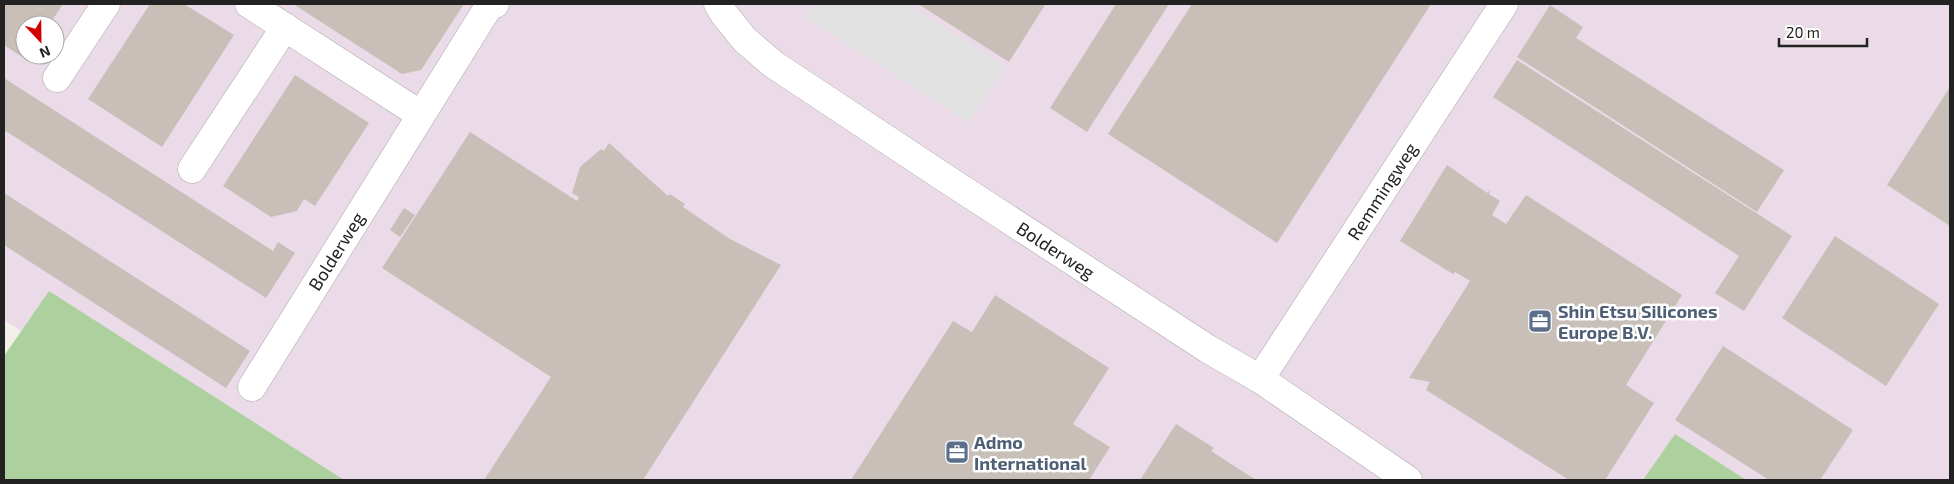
<svg xmlns="http://www.w3.org/2000/svg" width="1954" height="484" font-family="'Exo 2',sans-serif">
	<style>
		.industrial { fill: #ebdbe8; fill-rule: evenodd }
		.forest { fill: #add19e }
		.parking { fill: #e2e2e2 }
		.building { fill: #c7bfb8 }
		.lines { fill: none; stroke-linecap: round; stroke-linejoin: round }
		.minor-casing { stroke: #a9a9a9; stroke-width: 29 }
		.minor { stroke: #fff; stroke-width: 28 }
		.labels { text-anchor: middle; dominant-baseline: central; stroke-width: 5; stroke-linejoin: round; paint-order: stroke }
		.street-label { font-size: 18px; fill: #222; stroke: #fff }
		.service-label { font-size: 18px; font-weight: bold; fill: #4e5e75; stroke: #fff; text-anchor: start }
	</style>
	<rect width="100%" height="100%" fill="#f2efe9"/>
	<path class="industrial" d="M4,4H1950V480H260L4,320ZM25,25H55V55H25Z"/>
	<g class="forest">
		<polygon points="49,291 344,480 4,480 4,356"/>
		<polygon points="1675,434 1746,480 1643,480"/>
	</g>
	<polygon class="parking" points="814,4 907,4 1005,66 969,123 805,17"/>
	<g class="building">
		<polygon points="4,4 63,4 49,25 25,25 25,55 30,55 27,60 4,45"/>
		<polygon points="150,4 184,4 234,35 162,147 88,99"/>
		<polygon points="293,4 464,4 421,70 402,74"/>
		<polygon points="918,4 1043,4 1045,5 1009,62"/>
		<polygon points="1116,4 1169,4 1087,132 1050,108"/>
		<polygon points="1192,4 1431,4 1277,243 1108,134"/>
		<polygon points="1550,5 1583,27 1576,38 1784,170 1757,212 1517,57"/>
		<polygon points="1517,60 1792,236 1744,311 1715,293 1739,256 1493,97"/>
		<polygon points="295,75 369,123 315,206 304,199 297,211 271,217 223,186"/>
		<polygon points="4,78 273,251 278,242 295,253 266,298 4,130"/>
		<polygon points="1950,87 1950,226 1887,185"/>
		<polygon points="470,132 577,201 579,197 572,193 580,167 601,149 604,151 609,143 668,196 670,194 685,204 683,207 730,239 781,265 643,480 484,480 551,377 382,268"/>
		<polygon points="1447,165 1487,193 1490,190 1489,194 1500,201 1492,215 1506,224 1526,195 1682,295 1626,385 1654,403 1605,480 1569,480 1426,390 1430,382 1409,378 1470,281 1455,272 1453,274 1400,241"/>
		<polygon points="4,193 250,351 226,388 4,245"/>
		<polygon points="404,208 415,215 400,237 390,230"/>
		<polygon points="1835,236 1939,304 1886,386 1782,318"/>
		<polygon points="995,295 1109,368 1073,424 1110,447 1089,480 851,480 953,321 972,332"/>
		<polygon points="1723,346 1853,430 1820,480 1769,480 1675,420"/>
		<polygon points="1176,424 1214,448 1211,451 1256,480 1140,480"/>
	</g>
	<g class="lines">
		<g class="minor-casing">
			<g id="minor">
				<polyline points="249,4 421,115"/>
				<polyline points="718,4 724,14 745,40 773,64 945,178 1208,349 1260,379 1408,480"/>
				<polyline points="57,78 106,4"/>
				<polyline points="192,169 285,27"/>
				<polyline points="1260,379 1504,4"/>
				<polyline points="252,387 489,6 495,4"/>
			</g>
		</g>
		<use href="#minor" class="minor"/>
	</g>
	<defs>
		<g id="office-square" transform="scale(1.25)"><rect x="-9" y="-9" width="18" height="18" rx="4" fill="#5c6f8a" stroke="#fff"/><path d="M-6-3h4V-5.5h4V-3h4V5H-6ZM-1-4.5V-3h2v-1.5ZM-6 0V1H6V0Z" fill="#fff"/></g>
	</defs>
	<g fill-rule="evenodd">
		<use href="#office-square" x="1540" y="321"/>
		<use href="#office-square" x="957" y="452"/>
	</g>
	<g class="labels">
		<g class="street-label">
			<text transform="translate(1382 191) rotate(-57)">Remmingweg</text>
			<text transform="translate(1056 250) rotate(33)">Bolderweg</text>
			<text transform="translate(336 251) rotate(-58)">Bolderweg</text>
		</g>
		<g class="service-label">
			<text x="1558" y="311">Shin Etsu Silicones<tspan x="1558" dy="21">Europe B.V.</tspan></text>
			<text x="974" y="442">Admo<tspan x="974" dy="21">International</tspan></text>
		</g>
	</g>
	<rect width="1954" height="484" fill="none" stroke="#222222" stroke-width="10"/>
	<g transform="translate(40 40) rotate(158)"><circle r="24" fill="#ffffff" stroke="#a7a7a7"/>
	<path d="M0-4L9 19L0 12L-9 19Z" fill="#d40000"/>
	<text y="-8" font-size="14" font-weight="bold" text-anchor="middle" fill="#222222">N</text>
	</g>
	<path d="M1779 38v8h88v-8" fill="none" stroke="#222222" stroke-width="2.5"/>
	<text x="1786" y="38" font-size="15" fill="#222222" stroke="#ffffff" stroke-width="4" paint-order="stroke">20 m</text>
</svg>
